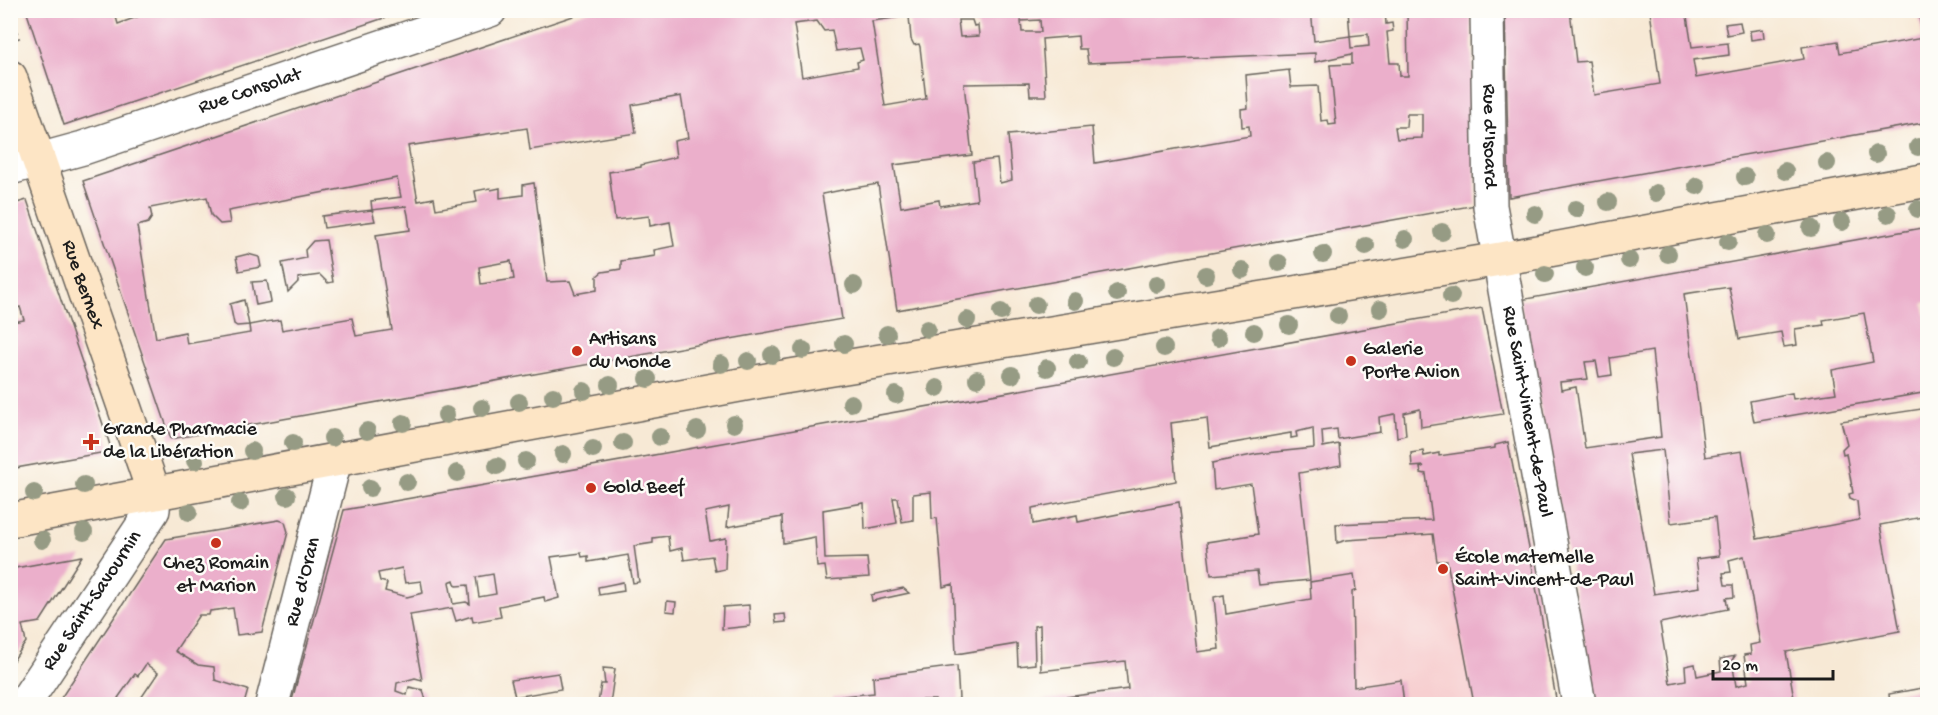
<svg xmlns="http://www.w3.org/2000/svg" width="1938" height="715" font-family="'Gochi Hand',sans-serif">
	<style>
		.built { fill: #f7cfd0 }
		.building { fill: #ebafcb; fill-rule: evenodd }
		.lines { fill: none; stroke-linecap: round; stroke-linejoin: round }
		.minor-casing { stroke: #69645d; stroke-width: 36 }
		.secondary-casing { stroke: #69645d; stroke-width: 36 }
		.path { stroke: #69645d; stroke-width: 4; stroke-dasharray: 1.5 4.5; stroke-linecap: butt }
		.minor { stroke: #fff; stroke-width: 33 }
		.secondary { stroke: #fde5c5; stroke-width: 33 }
		.tree { fill: #969b84 }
		.poi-dot { fill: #c8321e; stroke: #fdfcf7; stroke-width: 2 }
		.labels { text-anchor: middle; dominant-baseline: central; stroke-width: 5; stroke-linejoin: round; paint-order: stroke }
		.street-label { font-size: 20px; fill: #1c1c1c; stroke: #fdfcf7 }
		.poi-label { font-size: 20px; fill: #1c1c1c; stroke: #fdfcf7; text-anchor: start }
	</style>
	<rect width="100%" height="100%" fill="#fdfcf7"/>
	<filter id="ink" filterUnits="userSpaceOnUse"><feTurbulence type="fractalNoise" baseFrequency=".0167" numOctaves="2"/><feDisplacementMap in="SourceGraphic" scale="12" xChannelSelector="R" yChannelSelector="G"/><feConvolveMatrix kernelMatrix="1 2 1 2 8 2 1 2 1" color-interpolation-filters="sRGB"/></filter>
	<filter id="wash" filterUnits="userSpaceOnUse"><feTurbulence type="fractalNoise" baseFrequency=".008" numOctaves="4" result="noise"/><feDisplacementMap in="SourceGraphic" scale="24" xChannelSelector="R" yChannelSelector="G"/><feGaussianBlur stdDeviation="1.35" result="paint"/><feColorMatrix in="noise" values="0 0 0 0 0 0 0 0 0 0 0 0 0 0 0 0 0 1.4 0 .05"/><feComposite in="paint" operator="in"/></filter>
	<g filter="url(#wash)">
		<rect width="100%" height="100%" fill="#f7e9d5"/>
		<polygon class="built" points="1426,474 1529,548 1557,704 1404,704 1401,680 1354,687 1352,592 1356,590 1351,541 1433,534"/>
		<g id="blocks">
			<g class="building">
				<polygon points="26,10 114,10 118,24 156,10 405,11 64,125"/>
				<path d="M591,10H1083L1084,17L1096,16V10H1152V14L1166,13L1165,10H1311L1314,41L1350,36L1351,48L1369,46L1368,34L1350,36L1348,10H1385L1386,24L1392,23L1393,31L1387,32L1390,63H1399L1400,76H1408L1407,10H1471L1476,205L897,310L878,184L842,190L822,194L842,319L171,439L83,181ZM909,16L911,39L914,45L919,44L920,47L926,99L885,106L872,21ZM958,20H972L974,26L978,25L979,36L960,37ZM1040,20L1041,32H1022L1021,21ZM817,21L824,31L832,30L836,51L860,48L863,60L857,62L858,67L802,77L794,24ZM1078,36L1079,49H1086L1088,63L1315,53V62L1352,54V64L1330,65L1336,124L1329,125L1328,120L1321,121L1318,86L1291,87L1289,70L1246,75L1248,108L1241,109L1242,127L1249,126L1250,136L1095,163L1092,127L1008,135L1012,180L1000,183L997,159L973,162L977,200L940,206L939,200L901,207L894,165L972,155L964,84L1029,83L1030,96H1046L1042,39ZM681,96L688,138L674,141L676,157L641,165V167L609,172L615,220L649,216L650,226L670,222L674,246L654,250L655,256L621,261V269L602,272L597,276V290L575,294L570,281L547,282L534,183L523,185V195L500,198V188L491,190L490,188L475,191L477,202L436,209L434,198L418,201L408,146L527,128L530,150L636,133L632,105ZM1407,114H1422V138L1397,139L1395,127H1406ZM397,178L401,197L371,201L372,210L406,206L408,215L410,230L376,235L392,330L356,336L352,318L282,330L280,320L265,322L249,325L250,333L187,344L185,332L156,338L137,226L148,223L152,217L150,208L207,197L211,215L220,224L230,223L228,211ZM511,261L514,279L481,284L479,267Z"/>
				<polygon points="1505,10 1570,10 1576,62 1589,61 1594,95 1660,84 1650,11 1686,10 1692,47 1728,43 1729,55 1693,60 1696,78 1804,59 1802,47 1838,41 1840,53 1923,38 1918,10 1928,10 1928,122 1509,197"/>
				<polygon points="1740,22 1742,32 1727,35 1725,24"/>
				<polygon points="1763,29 1764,38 1751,40 1750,31"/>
				<polygon points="27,200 112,451 10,469 10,339 15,338 13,322 24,320 20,307 10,310 10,205"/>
				<polygon points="372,210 375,221 324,228 322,216"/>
				<path d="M1928,227V302L1923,303L1928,329V392L1754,422L1750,401L1792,393L1793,399L1836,393L1832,370L1873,362L1864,313L1823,320L1824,325L1795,329L1797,345L1784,347L1781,332L1739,339L1729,287L1684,294L1705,457L1742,451L1757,539L1859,520L1857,501L1850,498L1849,494L1853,493L1846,453L1843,454L1842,449L1847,444L1841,421L1928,408V516L1880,525L1900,631L1786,652L1795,704H1596L1520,300ZM1652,351L1661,437L1585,448L1576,387L1561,390L1560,382L1588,379L1585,362L1596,361L1599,377L1612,375L1610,358ZM1663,450L1671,523L1715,517L1719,556L1696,559L1700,587L1654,594L1629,454ZM1744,556L1760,643L1750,645L1751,654L1744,655L1748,683L1736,686L1732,660L1735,656L1720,659L1721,671L1697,676L1695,664L1685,666L1686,680L1670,683L1660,623L1728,609L1726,598L1734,597L1733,585H1725L1723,573L1731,572L1729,560Z"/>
				<polygon points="326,240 333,282 328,283 320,275 298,278 298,282 288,292 282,263 306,258 305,250 313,241"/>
				<polygon points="248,254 259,257 261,267 239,271 236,257"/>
				<polygon points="267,281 271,302 256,305 252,282"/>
				<polygon points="244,300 249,325 237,326 234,324 230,304"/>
				<path d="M1482,308L1503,414L1421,427L1420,409L1404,413L1406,435L1397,437L1395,414L1379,417L1380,432L1338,439L1337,429L1322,431L1323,447L1339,444L1341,465L1299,473L1310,580L1259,585L1257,571L1211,575L1207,542L1258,534L1251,484L1214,490L1212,463L1257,454L1314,448L1313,428L1296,432L1297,437L1291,438V433L1210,447L1207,418L1171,423L1176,481L1032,508L1033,524L1077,515L1078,522L1179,502L1197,652L1219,649L1214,597L1224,595L1226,614L1311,599L1310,582L1354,575L1356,590L1352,592L1354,687L1401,680L1404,704H1012L1128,689L1125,661L1041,671L1040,625L1034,626L1035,664L1018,666L1017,644L956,654L953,584L943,587L937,518L932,519L931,492L913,494V520L902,522L898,498H893L897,523L865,529L864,503L823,510L825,559L867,558L869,577L827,580L825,566L817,567L815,537L783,543L782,517L727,527L729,507L705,512L710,541L726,538L725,569L715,571L712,556L684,560L682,548L670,551L668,536L653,538V543L634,546L639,582L633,583L628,555L588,562V556L582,557L581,553L551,557L559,598L545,602L544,597L499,606L501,617L473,622L472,616L456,621L452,608L410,615L422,680L415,678L397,683L396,691L407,695L409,687L423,690L427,704H291L344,510ZM402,568L405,583L421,581L423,593L407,597L385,591L387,583L380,581L378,573ZM493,574L496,594L479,597L476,577ZM454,580L456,586L468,585L470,604L466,602L453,604L449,582Z"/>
				<polygon points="1508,442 1529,548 1557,704 1474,704 1447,561 1437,561 1433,534 1347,540 1337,543 1336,524 1432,520 1426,474 1421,473 1420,468 1424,466 1412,467 1411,453 1423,451 1424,456 1439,453 1439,456 1495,448 1495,445"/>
				<polygon points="279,520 285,522 288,532 262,632 237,635 233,608 210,611 209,615 199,615 175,651 198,665 214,667 215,680 248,690 244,704 137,704 158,673 146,664 138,676 135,674 118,698 121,701 119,704 57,704 166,539"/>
				<polygon points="82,556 40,622 22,625 26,642 10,665 10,569"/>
				<polygon points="623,582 624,591 599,595 598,587"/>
				<polygon points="903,588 909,593 872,601 871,595"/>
				<polygon points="667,601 676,602 675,612 666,611"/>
				<polygon points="749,605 750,626 722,629 723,607"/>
				<polygon points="785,614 786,622 776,623 775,615"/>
				<polygon points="957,666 959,699 952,701 952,704 936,704 935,700 916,700 916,702 902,704 821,704 833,700 833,697 874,693 873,677"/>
				<polygon points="603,668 615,669 610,704 598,703 601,684 605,684"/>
				<polygon points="558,673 561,689 515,697 511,680"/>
				<polygon points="1928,687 1928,704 1890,704 1889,694"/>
			</g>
		</g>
	</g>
	<g filter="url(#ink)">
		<use href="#blocks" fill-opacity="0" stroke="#69645d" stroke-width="1.5"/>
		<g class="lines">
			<g class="minor-casing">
				<g id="minor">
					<path id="s1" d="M1487,10L1490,206L1579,704"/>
					<path id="s2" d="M10,168L83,148L490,10"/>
					<path id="s3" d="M24,704L153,510L154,493"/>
					<path id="s4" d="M272,704L335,460"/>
				</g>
			</g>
			<g class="secondary-casing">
				<g id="secondary">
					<path id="s5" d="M10,77L154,493"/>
					<polyline points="10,520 778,378 1500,259 1928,180"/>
				</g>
			</g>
			<polyline class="path" points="10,15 19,41"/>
			<use href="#minor" class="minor"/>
			<use href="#secondary" class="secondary"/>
		</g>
		<g class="tree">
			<circle cx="1918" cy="147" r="9"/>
			<circle cx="1876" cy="154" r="9"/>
			<circle cx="1827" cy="163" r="9"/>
			<circle cx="1785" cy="171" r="9"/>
			<circle cx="1745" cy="177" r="9"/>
			<circle cx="1697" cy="186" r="9"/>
			<circle cx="1656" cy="193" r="9"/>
			<circle cx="1608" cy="202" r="9"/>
			<circle cx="1576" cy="209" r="9"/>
			<circle cx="1918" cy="209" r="9"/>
			<circle cx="1535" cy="214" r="9"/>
			<circle cx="1888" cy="214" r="9"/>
			<circle cx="1842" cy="222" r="9"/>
			<circle cx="1811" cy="228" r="9"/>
			<circle cx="1442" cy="232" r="9"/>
			<circle cx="1767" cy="235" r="9"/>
			<circle cx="1405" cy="239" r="9"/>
			<circle cx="1728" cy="242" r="9"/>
			<circle cx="1366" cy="246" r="9"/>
			<circle cx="1323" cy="254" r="9"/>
			<circle cx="1668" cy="254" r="9"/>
			<circle cx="1629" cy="260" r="9"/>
			<circle cx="1279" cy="263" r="9"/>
			<circle cx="1585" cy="268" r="9"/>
			<circle cx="1242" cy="270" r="9"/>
			<circle cx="1545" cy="274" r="9"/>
			<circle cx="1206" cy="275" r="9"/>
			<circle cx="1157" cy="284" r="9"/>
			<circle cx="854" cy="285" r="9"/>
			<circle cx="1117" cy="293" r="9"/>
			<circle cx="1451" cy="296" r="9"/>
			<circle cx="1075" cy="301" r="9"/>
			<circle cx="1036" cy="305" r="9"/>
			<circle cx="1380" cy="309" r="9"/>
			<circle cx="1001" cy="312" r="9"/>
			<circle cx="1338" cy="316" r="9"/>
			<circle cx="967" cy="320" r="9"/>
			<circle cx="1289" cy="325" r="9"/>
			<circle cx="927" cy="329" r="9"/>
			<circle cx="1254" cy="332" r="9"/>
			<circle cx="887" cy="334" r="9"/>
			<circle cx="1218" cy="338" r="9"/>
			<circle cx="844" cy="344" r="9"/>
			<circle cx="1164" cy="348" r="9"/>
			<circle cx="803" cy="350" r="9"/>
			<circle cx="772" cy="355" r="9"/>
			<circle cx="1113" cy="357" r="9"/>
			<circle cx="748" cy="361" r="9"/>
			<circle cx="1078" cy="362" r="9"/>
			<circle cx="721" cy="364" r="9"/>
			<circle cx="1047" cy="368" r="9"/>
			<circle cx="1012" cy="375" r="9"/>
			<circle cx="648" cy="379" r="9"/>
			<circle cx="977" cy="379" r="9"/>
			<circle cx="610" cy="385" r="9"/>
			<circle cx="937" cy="388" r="9"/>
			<circle cx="584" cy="391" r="9"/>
			<circle cx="896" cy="395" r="9"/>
			<circle cx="553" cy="396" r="9"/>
			<circle cx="519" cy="402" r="9"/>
			<circle cx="851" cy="403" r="9"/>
			<circle cx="482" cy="408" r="9"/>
			<circle cx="446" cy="415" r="9"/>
			<circle cx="403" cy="423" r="9"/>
			<circle cx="734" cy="424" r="9"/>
			<circle cx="697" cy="430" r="9"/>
			<circle cx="367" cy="431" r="9"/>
			<circle cx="660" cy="437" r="9"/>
			<circle cx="332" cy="438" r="9"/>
			<circle cx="293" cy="443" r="9"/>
			<circle cx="623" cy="443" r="9"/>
			<circle cx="593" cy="449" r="9"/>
			<circle cx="252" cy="451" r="9"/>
			<circle cx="563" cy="454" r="9"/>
			<circle cx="195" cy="461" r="9"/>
			<circle cx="526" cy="461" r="9"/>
			<circle cx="497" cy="466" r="9"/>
			<circle cx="457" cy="473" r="9"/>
			<circle cx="407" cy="482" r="9"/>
			<circle cx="84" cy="485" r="9"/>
			<circle cx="370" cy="488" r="9"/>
			<circle cx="34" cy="493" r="9"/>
			<circle cx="287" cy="496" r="9"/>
			<circle cx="240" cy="503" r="9"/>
			<circle cx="189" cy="512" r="9"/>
			<circle cx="84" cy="532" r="9"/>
			<circle cx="42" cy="540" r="9"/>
		</g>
	</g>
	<g class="poi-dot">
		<circle cx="577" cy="351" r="6"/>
		<circle cx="1351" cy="361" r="6"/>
		<path d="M88 433h6v6h6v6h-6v6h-6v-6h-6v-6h6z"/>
		<circle cx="591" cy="488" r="6"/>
		<circle cx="216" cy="543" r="6"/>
		<circle cx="1443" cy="569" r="6"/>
	</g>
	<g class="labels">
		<g class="street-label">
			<text stroke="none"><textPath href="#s2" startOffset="252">Rue Consolat</textPath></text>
			<text stroke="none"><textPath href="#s1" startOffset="126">Rue d'Isoard</textPath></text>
			<text stroke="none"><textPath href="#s5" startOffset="220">Rue Bernex</textPath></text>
			<text stroke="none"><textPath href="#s1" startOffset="405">Rue Saint-Vincent-de-Paul</textPath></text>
			<text stroke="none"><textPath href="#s4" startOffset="126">Rue d'Oran</textPath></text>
			<text stroke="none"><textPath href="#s3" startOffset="124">Rue Saint-Savournin</textPath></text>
		</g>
		<g class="poi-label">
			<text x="589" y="340">Artisans<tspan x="589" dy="23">du Monde</tspan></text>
			<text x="1363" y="350">Galerie<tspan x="1363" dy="23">Porte Avion</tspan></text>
			<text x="103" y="430">Grande Pharmacie<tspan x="103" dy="23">de la Libération</tspan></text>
			<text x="603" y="488">Gold Beef</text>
			<text x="1455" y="558">École maternelle<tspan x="1455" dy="23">Saint-Vincent-de-Paul</tspan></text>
			<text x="216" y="564" text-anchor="middle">Chez Romain<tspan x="216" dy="23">et Marion</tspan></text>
		</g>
	</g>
	<rect width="1938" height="715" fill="none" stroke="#fdfcf7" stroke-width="36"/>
	<path d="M1713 670v9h120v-9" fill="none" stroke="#1c1c1c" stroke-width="3"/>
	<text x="1722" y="670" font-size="18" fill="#1c1c1c" stroke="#fdfcf7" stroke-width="4.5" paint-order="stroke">20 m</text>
</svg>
